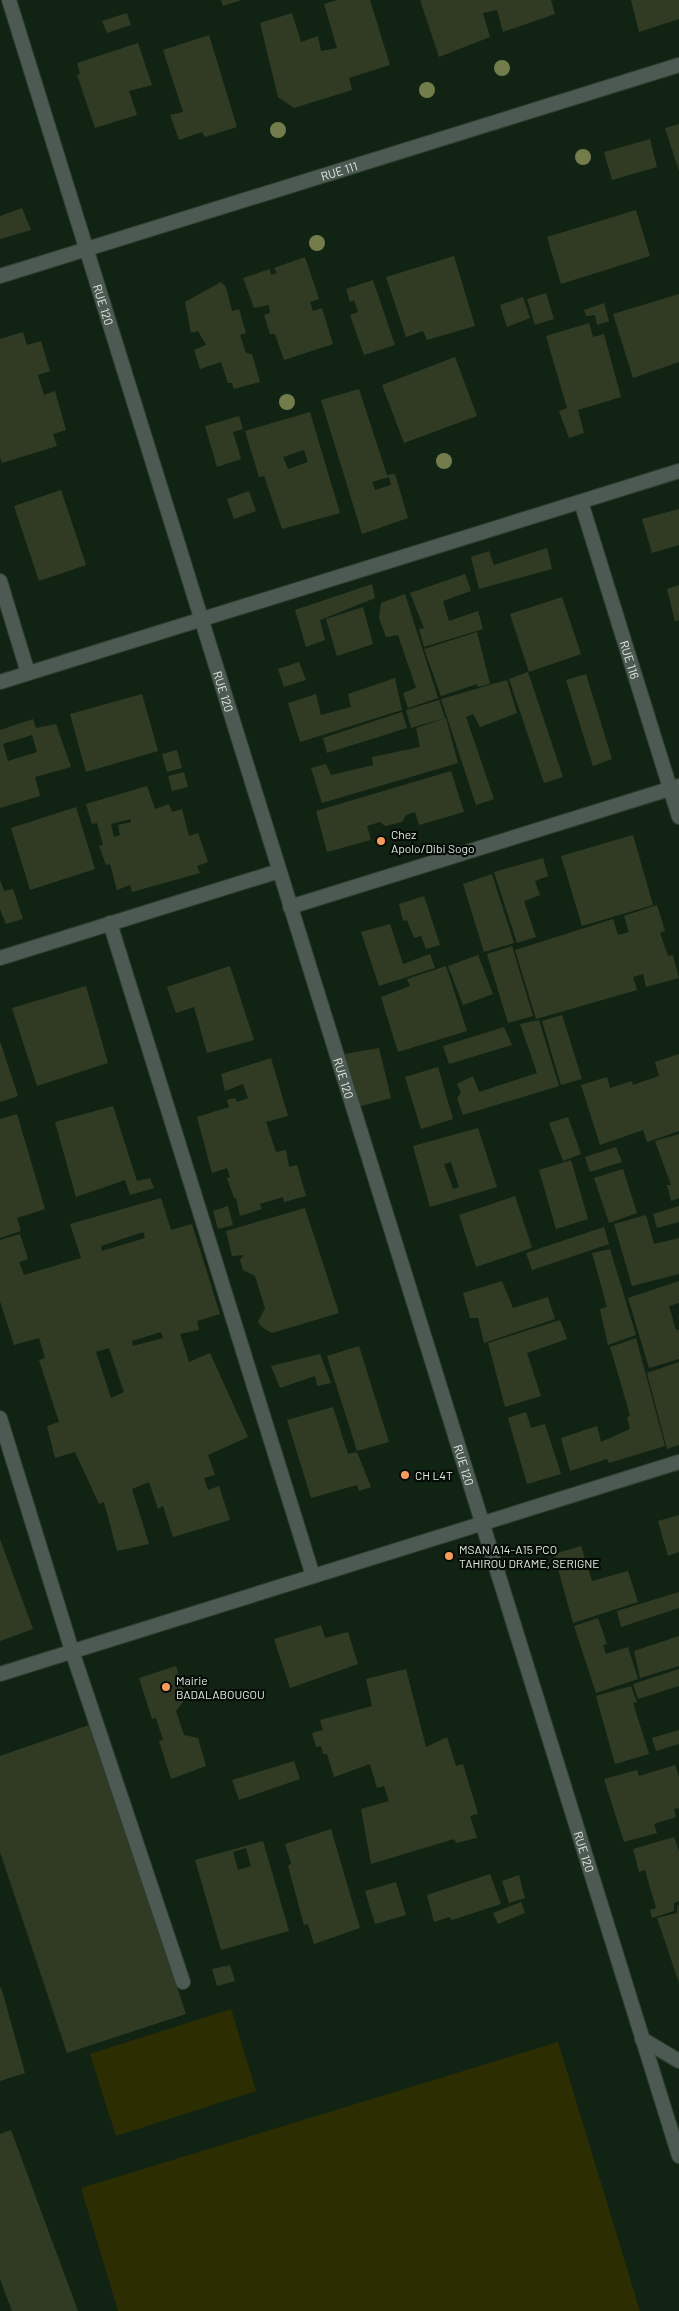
<svg xmlns="http://www.w3.org/2000/svg" width="679" height="2311" font-family="Barlow,sans-serif">
	<style>
		.pitch { fill: #2d2d02 }
		.building { fill: #313b24; fill-rule: evenodd }
		.lines { fill: none; stroke-linecap: round; stroke-linejoin: round }
		.service-casing { stroke: #2e4030; stroke-width: 16 }
		.minor-casing { stroke: #2e4030; stroke-width: 16 }
		.service { stroke: #4d5953; stroke-width: 14 }
		.minor { stroke: #4d5953; stroke-width: 14 }
		.tree { fill: #737d4c }
		.poi-dot { fill: #fe9c57; stroke: #050b05; stroke-width: 2 }
		.labels { text-anchor: middle; dominant-baseline: central; stroke-width: 4.5; stroke-linejoin: round; paint-order: stroke }
		.street-label { font-size: 12px; fill: #deeadf; stroke: #050b05 }
		.poi-label { font-size: 12px; fill: #deeadf; stroke: #050b05; text-anchor: start }
	</style>
	<rect width="100%" height="100%" fill="#112414"/>
	<g class="pitch">
		<polygon points="231,2009 256,2091 116,2136 90,2054"/>
		<polygon points="558,2042 640,2311 118,2311 81,2188"/>
	</g>
	<g class="building">
		<polygon points="221,0 241,0 223,6"/>
		<polygon points="337,0 370,0 390,65 349,78 352,90 294,108 278,97 260,23 292,13 301,42 318,36 321,51 337,48 324,4"/>
		<polygon points="420,0 551,0 555,14 503,32 497,10 483,13 490,37 439,57"/>
		<polygon points="631,0 679,0 679,19 639,32"/>
		<polygon points="127,13 131,25 107,33 102,21"/>
		<polygon points="209,35 237,127 205,137 202,132 179,140 170,115 183,112 163,50"/>
		<polygon points="138,43 152,85 129,91 137,115 95,128 77,75 80,74 77,63"/>
		<polygon points="679,124 679,171 665,128"/>
		<polygon points="650,139 657,167 612,180 604,152"/>
		<polygon points="22,208 31,230 0,239 0,216"/>
		<polygon points="636,210 650,256 561,284 547,237"/>
		<polygon points="454,256 475,326 427,340 423,331 406,337 386,277"/>
		<polygon points="305,257 319,299 310,302 313,311 322,308 333,344 284,360 275,334 270,334 264,315 270,313 269,305 254,308 243,278 270,269 271,275 277,273 274,268"/>
		<polygon points="373,280 395,345 364,355 350,315 358,312 354,300 350,302 346,289"/>
		<polygon points="221,282 226,287 232,311 239,309 246,333 240,335 246,353 252,354 260,382 234,389 232,383 228,383 221,362 200,369 194,350 206,345 198,331 191,333 185,302"/>
		<polygon points="546,293 554,319 535,325 527,299"/>
		<polygon points="679,294 679,362 633,378 613,314"/>
		<polygon points="523,297 530,318 507,327 500,305"/>
		<polygon points="604,303 609,321 597,325 595,315 586,316 584,310"/>
		<polygon points="589,323 593,337 604,334 621,397 578,410 584,433 569,438 559,411 567,408 546,336"/>
		<polygon points="23,332 27,345 41,341 50,371 38,375 44,395 55,391 66,430 53,434 57,446 2,463 0,457 0,339"/>
		<polygon points="455,357 477,416 404,443 382,385"/>
		<path d="M359,389L387,475L395,474L408,518L362,534L321,400ZM389,477L391,485L375,490L372,482Z"/>
		<path d="M310,412L340,513L282,529L264,476L259,477L245,431ZM304,450L308,462L288,469L283,457Z"/>
		<polygon points="239,416 243,429 233,432 241,459 217,467 205,426"/>
		<polygon points="61,490 86,565 39,581 14,506"/>
		<polygon points="249,491 256,511 234,519 227,499"/>
		<polygon points="679,509 679,545 652,553 642,519"/>
		<polygon points="547,548 552,569 479,589 471,557 489,551 494,565"/>
		<polygon points="465,574 471,591 443,601 449,621 478,611 483,629 424,647 419,629 424,628 410,593"/>
		<polygon points="372,584 375,598 320,620 325,640 306,647 295,610"/>
		<polygon points="679,585 679,620 675,621 667,589"/>
		<polygon points="405,594 438,698 408,708 403,693 416,688 398,635 386,637 379,618 381,603"/>
		<polygon points="562,597 581,654 529,672 510,614"/>
		<polygon points="363,607 373,644 337,656 326,619"/>
		<polygon points="477,632 490,684 478,687 477,684 441,696 424,649"/>
		<polygon points="299,662 306,680 284,687 278,669"/>
		<polygon points="528,672 563,777 544,783 509,679"/>
		<polygon points="586,674 612,759 593,766 566,680"/>
		<polygon points="395,678 402,710 300,742 288,703 316,694 321,715 351,707 348,694"/>
		<polygon points="507,680 517,713 480,727 473,714 466,717 494,799 476,805 441,699"/>
		<polygon points="142,694 158,751 86,772 70,714"/>
		<polygon points="439,700 445,718 411,728 406,710"/>
		<polygon points="402,712 407,728 327,753 323,738"/>
		<polygon points="446,718 458,763 322,803 311,768 326,764 331,775 373,765 372,757 420,747 416,728"/>
		<path d="M33,719L36,728L56,724L71,767L35,777L40,796L0,808V730ZM32,735L37,752L8,761L3,744Z"/>
		<polygon points="177,750 182,768 167,772 162,754"/>
		<polygon points="451,771 464,812 419,825 415,812 406,815 402,822 385,826 380,822 367,826 371,840 327,852 316,811"/>
		<polygon points="184,772 188,787 172,791 168,776"/>
		<path d="M147,786L155,809L169,804L172,812L182,809L189,836L198,833L208,862L197,866L200,873L132,892L130,885L117,890L110,864L106,865L99,846L103,845L97,823L92,824L86,804ZM131,819V822L118,825L120,835L114,837L111,824Z"/>
		<polygon points="76,807 95,869 30,890 11,828"/>
		<polygon points="633,835 653,905 582,926 561,856"/>
		<polygon points="543,858 548,876 535,881 540,895 524,901 536,937 517,943 494,872"/>
		<polygon points="492,874 514,943 484,952 463,884"/>
		<polygon points="0,880 4,891 13,889 23,919 6,924 0,909"/>
		<polygon points="424,896 440,945 426,949 421,936 414,938 407,920 403,921 399,904"/>
		<polygon points="657,905 665,931 660,933 668,956 673,955 679,978 646,987 643,974 633,977 637,990 536,1019 515,950 613,919 618,935 629,932 624,916"/>
		<polygon points="390,924 403,964 430,954 435,968 379,986 361,932"/>
		<polygon points="512,946 533,1016 508,1023 487,954"/>
		<polygon points="478,955 493,994 463,1005 448,966"/>
		<polygon points="230,966 254,1040 207,1053 194,1007 176,1013 167,987"/>
		<polygon points="446,966 467,1031 398,1052 381,997 410,986 407,979"/>
		<polygon points="86,986 108,1063 37,1086 12,1008"/>
		<polygon points="562,1015 582,1079 561,1085 542,1021"/>
		<polygon points="539,1020 559,1086 463,1115 457,1098 461,1093 457,1084 473,1076 479,1092 537,1073 520,1024"/>
		<polygon points="504,1027 512,1045 449,1064 443,1046"/>
		<polygon points="0,1041 18,1096 0,1102"/>
		<polygon points="379,1048 391,1098 354,1108 339,1055"/>
		<polygon points="679,1054 679,1131 647,1142 643,1130 600,1145 581,1085 607,1077 610,1088 632,1081 633,1085 659,1076 655,1062"/>
		<polygon points="271,1058 288,1116 266,1122 276,1152 286,1150 289,1167 297,1165 306,1196 284,1202 283,1197 260,1204 262,1209 240,1216 236,1198 234,1198 227,1178 230,1177 227,1168 212,1173 197,1117 229,1107 227,1100 235,1098 237,1102 248,1098 243,1084 225,1091 221,1074"/>
		<polygon points="438,1067 453,1119 421,1129 405,1077"/>
		<polygon points="113,1106 137,1181 150,1178 154,1188 130,1195 125,1180 76,1197 55,1122"/>
		<polygon points="17,1114 45,1209 17,1218 21,1231 0,1238 0,1119"/>
		<polygon points="568,1117 581,1154 563,1161 549,1123"/>
		<path d="M478,1128L497,1187L430,1207L413,1146ZM451,1162L459,1187L453,1189L444,1164Z"/>
		<polygon points="679,1134 679,1198 671,1201 667,1185 671,1185 655,1141"/>
		<polygon points="616,1147 622,1162 590,1172 585,1157"/>
		<polygon points="571,1160 588,1219 556,1229 539,1170"/>
		<polygon points="623,1169 637,1213 609,1223 594,1178"/>
		<polygon points="515,1196 532,1248 476,1267 459,1215"/>
		<path d="M161,1198L171,1230L192,1224L220,1314L197,1321L199,1330L180,1334L189,1362L210,1353L248,1437L208,1455L215,1475L204,1478L208,1490L219,1486L230,1520L173,1537L163,1506L158,1509L149,1482L132,1489L149,1544L117,1551L104,1502L99,1504L75,1452L55,1458L47,1426L59,1422L39,1360L45,1358L39,1338L14,1345L0,1301V1240L20,1234L28,1259L19,1262L24,1275L81,1258L70,1224ZM143,1232L145,1238L102,1251L101,1246ZM161,1332L163,1338L133,1346L132,1341ZM109,1348L124,1392L111,1398L96,1352Z"/>
		<polygon points="228,1206 233,1225 218,1229 213,1211"/>
		<polygon points="679,1206 679,1222 657,1228 653,1214"/>
		<polygon points="305,1208 339,1313 272,1333 263,1328 258,1322 265,1308 255,1276 243,1270 240,1260 244,1255 232,1256 226,1231"/>
		<polygon points="646,1215 654,1244 679,1238 679,1274 632,1286 614,1224"/>
		<polygon points="604,1227 609,1244 532,1270 526,1253"/>
		<polygon points="610,1249 636,1335 608,1345 600,1309 607,1307 592,1253"/>
		<polygon points="502,1281 513,1308 548,1297 555,1319 484,1343 478,1318 470,1318 463,1293"/>
		<polygon points="679,1281 679,1303 669,1306 676,1330 679,1329 679,1359 649,1368 628,1298"/>
		<polygon points="560,1320 567,1339 527,1353 541,1396 505,1407 488,1343"/>
		<polygon points="636,1338 665,1446 609,1463 607,1459 570,1471 561,1438 597,1426 601,1442 630,1429 627,1418 630,1415 610,1347"/>
		<polygon points="359,1346 389,1442 357,1451 327,1356"/>
		<polygon points="320,1354 331,1383 317,1386 315,1376 280,1388 271,1366"/>
		<polygon points="679,1362 679,1445 667,1449 647,1373"/>
		<polygon points="333,1407 348,1454 357,1452 371,1487 359,1491 357,1485 311,1498 287,1420"/>
		<polygon points="526,1412 531,1428 545,1424 561,1474 527,1484 508,1418"/>
		<polygon points="679,1515 679,1552 668,1556 658,1521"/>
		<polygon points="0,1539 33,1629 0,1641"/>
		<polygon points="581,1546 592,1581 628,1571 638,1602 573,1623 554,1554"/>
		<polygon points="679,1592 679,1608 621,1627 617,1611"/>
		<polygon points="598,1618 607,1644 603,1645 606,1654 628,1647 638,1679 596,1693 574,1626"/>
		<polygon points="321,1625 325,1638 348,1632 358,1664 290,1688 274,1639"/>
		<polygon points="679,1636 679,1666 640,1678 634,1651"/>
		<polygon points="176,1666 186,1698 176,1711 184,1735 198,1738 206,1766 171,1779 159,1741 163,1740 156,1718 152,1719 139,1678"/>
		<polygon points="406,1669 426,1747 447,1737 456,1766 463,1764 478,1814 470,1816 477,1838 456,1843 454,1839 371,1864 361,1809 389,1801 384,1786 377,1788 370,1764 334,1777 327,1754 323,1754 321,1746 316,1747 312,1733 323,1730 320,1720 372,1706 366,1679"/>
		<polygon points="679,1669 679,1686 638,1699 633,1684"/>
		<polygon points="631,1686 637,1702 633,1703 649,1754 615,1764 596,1696"/>
		<polygon points="89,1725 186,2014 67,2053 0,1852 0,1756"/>
		<polygon points="679,1730 679,1744 656,1751 652,1738"/>
		<polygon points="294,1761 300,1779 239,1800 232,1780"/>
		<polygon points="675,1765 679,1777 679,1808 674,1809 676,1817 654,1824 657,1833 624,1842 604,1779 637,1770 639,1776"/>
		<polygon points="331,1829 360,1928 314,1944 308,1924 304,1925 288,1866 291,1863 285,1844"/>
		<polygon points="674,1837 679,1851 679,1901 674,1903 674,1911 652,1918 650,1910 656,1908 645,1870 639,1872 633,1849"/>
		<path d="M263,1841L289,1931L221,1950L195,1860ZM246,1848L251,1866L238,1870L233,1852Z"/>
		<polygon points="490,1874 501,1904 452,1920 449,1917 434,1922 427,1895"/>
		<polygon points="519,1875 525,1898 509,1903 502,1881"/>
		<polygon points="396,1882 406,1915 375,1924 365,1891"/>
		<polygon points="521,1902 525,1913 498,1924 493,1913"/>
		<polygon points="679,1905 679,1983 657,1918 677,1913 677,1906"/>
		<polygon points="230,1965 235,1981 217,1986 212,1969"/>
		<polygon points="1,1987 25,2073 0,2081 0,1988"/>
		<polygon points="11,2130 78,2311 12,2311 0,2279 0,2134"/>
	</g>
	<g class="lines">
		<g class="service-casing">
			<polyline id="service" points="72,1651 183,1982"/>
		</g>
		<g class="minor-casing">
			<g id="minor">
				<path id="s1" d="M9,0L679,2156"/>
				<path id="s2" d="M0,276L679,65"/>
				<path id="s3" d="M581,502L679,817"/>
				<polyline points="0,581 28,673"/>
				<polyline points="0,682 679,471"/>
				<polyline points="290,907 679,786"/>
				<polyline points="110,923 313,1576"/>
				<polyline points="0,958 279,871"/>
				<polyline points="0,1418 72,1651"/>
				<polyline points="0,1674 679,1462"/>
				<polyline points="642,2039 679,2061"/>
			</g>
		</g>
		<use href="#service" class="service"/>
		<use href="#minor" class="minor"/>
	</g>
	<g class="tree">
		<circle cx="502" cy="68" r="8"/>
		<circle cx="427" cy="90" r="8"/>
		<circle cx="278" cy="130" r="8"/>
		<circle cx="583" cy="157" r="8"/>
		<circle cx="317" cy="243" r="8"/>
		<circle cx="287" cy="402" r="8"/>
		<circle cx="444" cy="461" r="8"/>
	</g>
	<g class="poi-dot">
		<circle cx="381" cy="841" r="5"/>
		<circle cx="405" cy="1475" r="5"/>
		<circle cx="449" cy="1556" r="5"/>
		<circle cx="166" cy="1687" r="5"/>
	</g>
	<g class="labels">
		<g class="street-label">
			<text stroke="none"><textPath href="#s2" startOffset="355">RUE 111</textPath></text>
			<text stroke="none"><textPath href="#s1" startOffset="319">RUE 120</textPath></text>
			<text stroke="none"><textPath href="#s3" startOffset="165">RUE 116</textPath></text>
			<text stroke="none"><textPath href="#s1" startOffset="724">RUE 120</textPath></text>
			<text stroke="none"><textPath href="#s1" startOffset="1129">RUE 120</textPath></text>
			<text stroke="none"><textPath href="#s1" startOffset="1534">RUE 120</textPath></text>
			<text stroke="none"><textPath href="#s1" startOffset="1939">RUE 120</textPath></text>
		</g>
		<g class="poi-label">
			<text x="391" y="834">Chez<tspan x="391" dy="14">Apolo/Dibi Sogo</tspan></text>
			<text x="415" y="1475">CH L4T</text>
			<text x="459" y="1549">MSAN A14-A15 PCO<tspan x="459" dy="14">TAHIROU DRAME, SERIGNE</tspan></text>
			<text x="176" y="1680">Mairie<tspan x="176" dy="14">BADALABOUGOU</tspan></text>
		</g>
	</g>
</svg>
